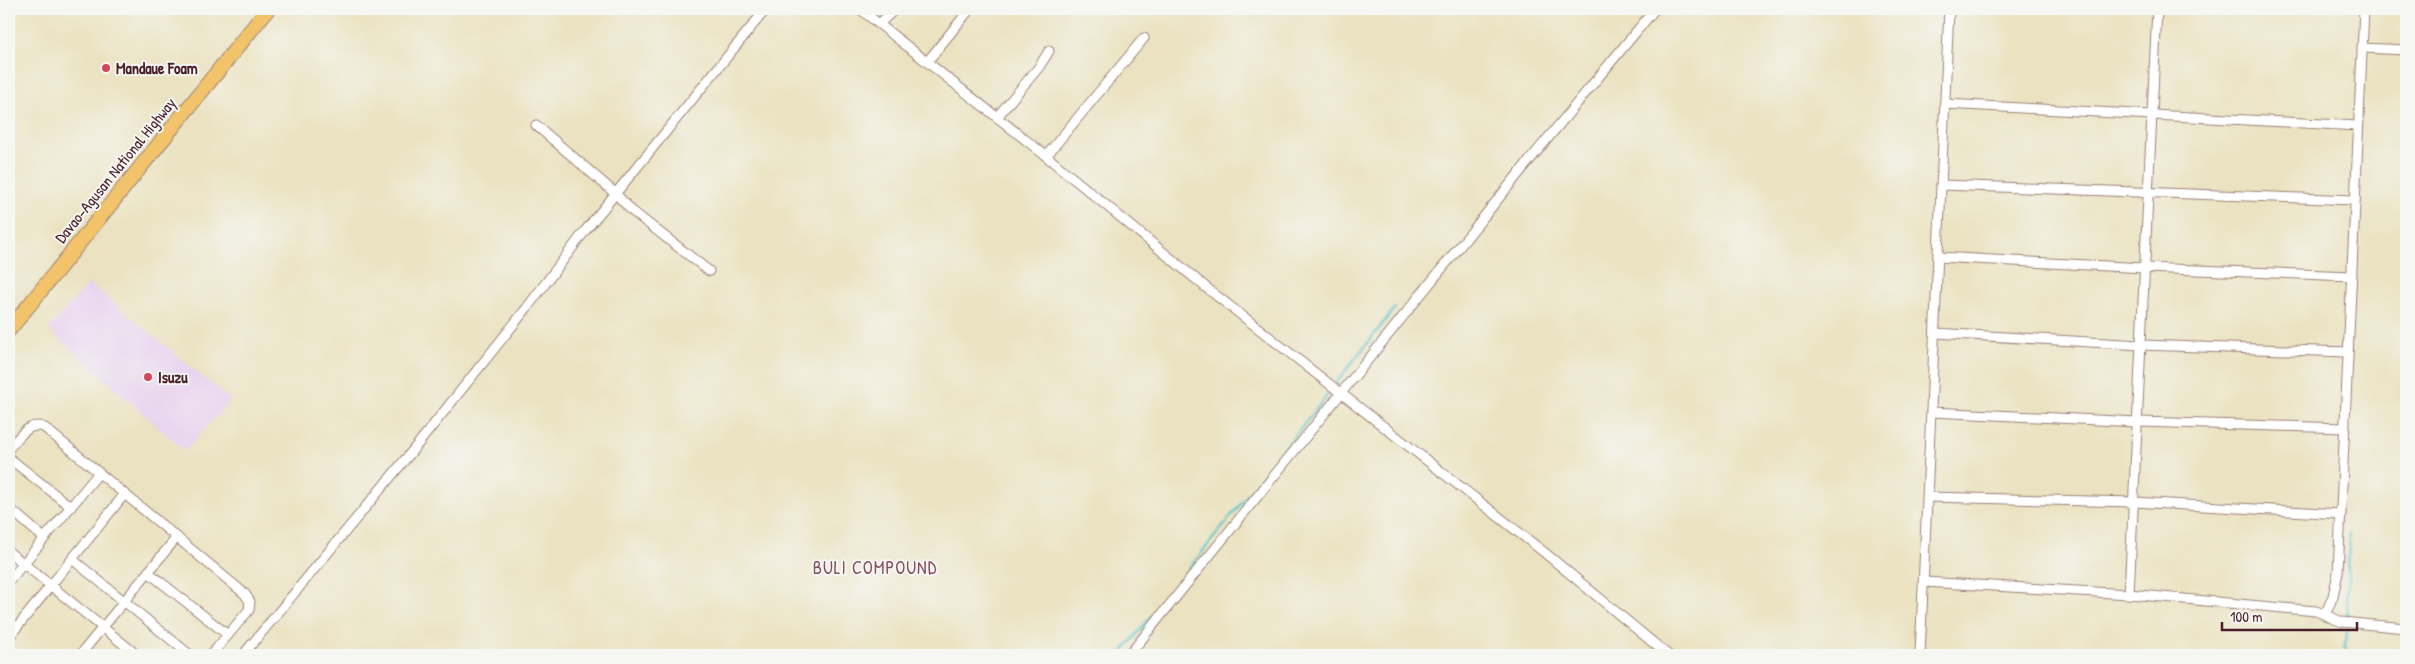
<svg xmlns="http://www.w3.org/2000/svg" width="2415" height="664" font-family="'Patrick Hand',sans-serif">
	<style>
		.built { fill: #e7d2ef }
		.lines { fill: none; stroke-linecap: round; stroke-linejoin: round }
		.stream { stroke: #54c1c9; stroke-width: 2.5 }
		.minor-casing { stroke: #9a8076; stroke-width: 11 }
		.trunk-casing { stroke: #9a8076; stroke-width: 16 }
		.minor { stroke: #fff; stroke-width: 9 }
		.trunk { stroke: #f2c36a; stroke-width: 14 }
		.poi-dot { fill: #d1495b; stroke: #f6f6f2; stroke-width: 2 }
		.labels { text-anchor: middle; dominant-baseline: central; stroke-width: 4; stroke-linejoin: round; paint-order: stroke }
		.poi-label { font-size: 16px; font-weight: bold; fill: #4a1f2b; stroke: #f6f6f2; text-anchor: start }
		.street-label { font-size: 16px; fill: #4a1f2b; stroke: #f6f6f2 }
		.neighbourhood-label { font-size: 18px; letter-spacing: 1px; fill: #864f61; stroke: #f6f6f2 }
	</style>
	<rect width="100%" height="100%" fill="#f6f6f2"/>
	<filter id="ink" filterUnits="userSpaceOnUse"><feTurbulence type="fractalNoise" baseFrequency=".02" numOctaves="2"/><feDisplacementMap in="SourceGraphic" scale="10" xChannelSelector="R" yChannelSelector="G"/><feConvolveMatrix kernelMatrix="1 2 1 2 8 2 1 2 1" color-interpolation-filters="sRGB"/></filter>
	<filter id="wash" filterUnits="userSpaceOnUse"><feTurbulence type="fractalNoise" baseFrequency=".0096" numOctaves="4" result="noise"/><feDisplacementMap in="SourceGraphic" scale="20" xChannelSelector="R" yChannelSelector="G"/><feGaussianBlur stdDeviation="1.12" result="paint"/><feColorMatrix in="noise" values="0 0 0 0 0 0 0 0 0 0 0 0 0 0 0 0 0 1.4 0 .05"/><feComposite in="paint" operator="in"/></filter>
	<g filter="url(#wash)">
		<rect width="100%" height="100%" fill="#eae2c0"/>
		<polygon class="built" points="89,283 231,400 185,451 48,329"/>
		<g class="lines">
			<g class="stream">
				<polyline points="1336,383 1395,308"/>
				<polyline points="2347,618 2349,534"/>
				<polyline points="1120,655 1330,392"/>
				<polyline points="2345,655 2347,630"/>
			</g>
		</g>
	</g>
	<g filter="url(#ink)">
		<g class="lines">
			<g class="minor-casing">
				<g id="minor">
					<polyline points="860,9 1046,156 1208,289 1545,553 1668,655"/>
					<polyline points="879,24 895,9"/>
					<polyline points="2362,48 2406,50"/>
					<polyline points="927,62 970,9"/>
					<polyline points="1945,104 2358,126"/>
					<polyline points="997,117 1039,67 1049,51"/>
					<polyline points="536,125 616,194 632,211 709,271"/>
					<polyline points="1046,156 1144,38"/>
					<polyline points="1941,185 2355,200"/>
					<polyline points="1938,257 2145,268 2352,276"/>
					<polyline points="1935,333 2141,345 2348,352"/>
					<polyline points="1932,412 2138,422 2345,428"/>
					<path d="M9,448C19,438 29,420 45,428L245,594L250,602L249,610L211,655"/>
					<polyline points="9,458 71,507"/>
					<polyline points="1928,497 2134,502 2341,514"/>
					<polyline points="9,508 44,538"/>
					<polyline points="9,552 137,655"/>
					<polyline points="72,559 190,655"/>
					<polyline points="148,572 228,635"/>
					<polyline points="9,581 98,474"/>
					<polyline points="1924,582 2129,594 2316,611 2342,622 2406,628"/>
					<polyline points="2129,594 2157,9"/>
					<polyline points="2326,613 2333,596 2338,573 2364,9"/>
					<polyline points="9,637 124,495"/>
					<polyline points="80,655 177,537"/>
					<polyline points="243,655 418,444 526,309 585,231 766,9"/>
					<polyline points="1129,655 1520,172 1655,9"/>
					<polyline points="1920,655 1949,9"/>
				</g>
			</g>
			<g class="trunk-casing">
				<polyline id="trunk" points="9,330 268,9"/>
			</g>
			<use href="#minor" class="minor"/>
			<use href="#trunk" class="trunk"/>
		</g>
	</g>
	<g class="poi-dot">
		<circle cx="106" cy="68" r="5"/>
		<circle cx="148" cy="377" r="5"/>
	</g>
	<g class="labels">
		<g class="poi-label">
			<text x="116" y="68">Mandaue Foam</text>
			<text x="158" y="377">Isuzu</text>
		</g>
		<g class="street-label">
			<text transform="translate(115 170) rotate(-51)">Davao-Agusan National Highway</text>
		</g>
		<g class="neighbourhood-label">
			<text x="875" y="567">BULI COMPOUND</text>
		</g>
	</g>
	<rect width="2415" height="664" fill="none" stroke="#f6f6f2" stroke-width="30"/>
	<path d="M2222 622v8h135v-8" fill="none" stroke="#4a1f2b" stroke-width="2.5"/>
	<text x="2230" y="622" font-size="15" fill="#4a1f2b" stroke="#f6f6f2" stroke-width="4" paint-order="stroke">100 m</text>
</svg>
